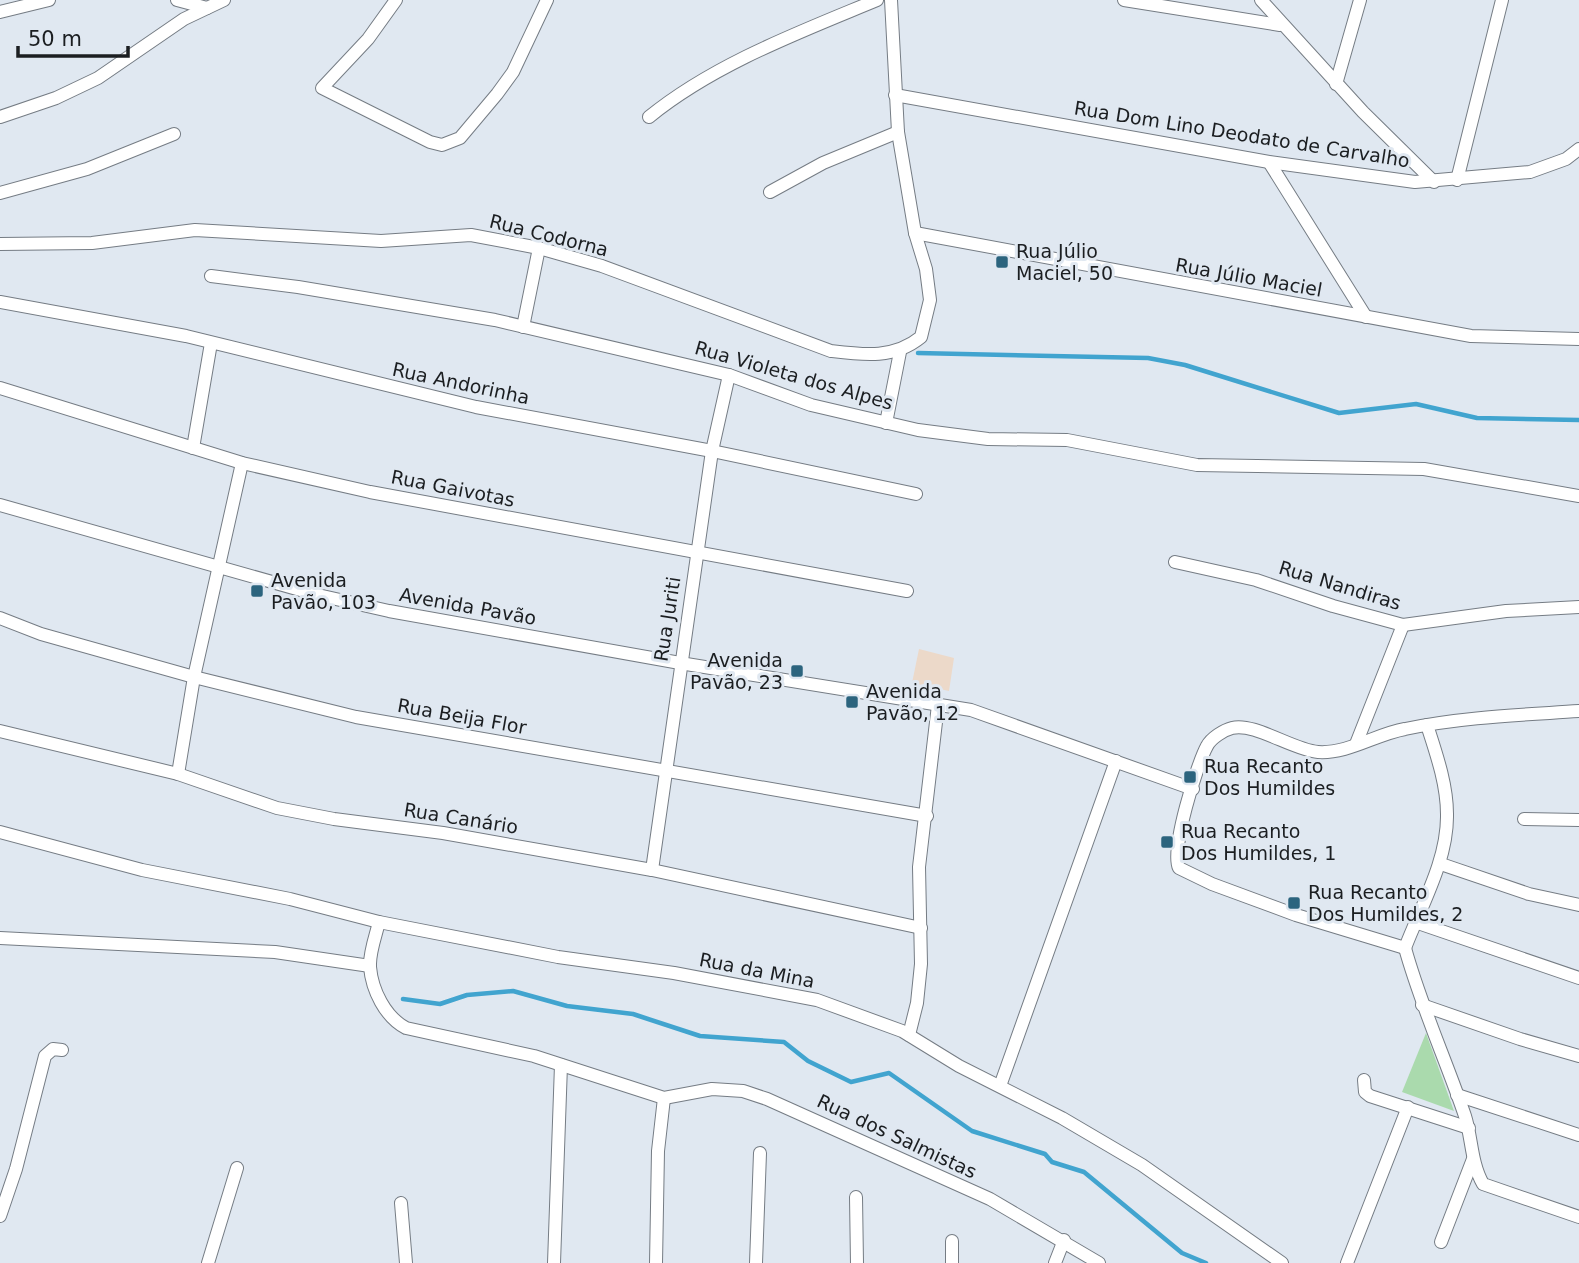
<svg xmlns="http://www.w3.org/2000/svg" width="1579" height="1263" font-family="'DejaVu Sans',sans-serif">
	<style>
		.medical { fill: #ecd9c9 }
		.green { fill: #aadaad }
		.lines { fill: none; stroke-linecap: round; stroke-linejoin: round }
		.stream { stroke: #41a4cf; stroke-width: 4.5 }
		.street-casing { stroke: #757c84; stroke-width: 14 }
		.street { stroke: #fff; stroke-width: 12 }
		.poi-dot { fill: #2c647e; stroke: #e0e8f1; stroke-width: 2.5 }
		.labels { text-anchor: middle; dominant-baseline: central; stroke-width: 6; stroke-linejoin: round; paint-order: stroke }
		.street-label { font-size: 19px; fill: #1b1e21; stroke: #e0e8f1 }
		.poi-label { font-size: 19px; fill: #1b1e21; stroke: #e0e8f1; text-anchor: start }
	</style>
	<rect width="100%" height="100%" fill="#e0e8f1"/>
	<polygon class="medical" points="919,649 954,658 949,691 912,683"/>
	<polygon class="green" points="1426,1033 1454,1111 1402,1092"/>
	<g class="lines">
		<g class="stream">
			<polyline points="918,353 1148,358 1185,365 1339,413 1416,404 1477,418 1579,420"/>
			<polyline points="403,999 440,1004 467,995 513,991 567,1006 633,1014 700,1036 784,1042 808,1061 851,1082 889,1073 972,1131 1045,1154 1052,1162 1084,1172 1182,1253 1206,1263"/>
		</g>
		<g class="street-casing">
			<g id="street">
				<polyline points="177,0 207,8"/>
				<polyline points="396,0 368,39 322,88 430,142 442,145 460,138 497,94 513,72 547,0"/>
				<polyline points="1124,0 1280,25"/>
				<polyline points="1261,0 1363,112 1434,182"/>
				<polyline points="0,12 49,0"/>
				<polyline points="1336,84 1360,0"/>
				<polyline points="895,95 1269,162 1415,182 1530,172 1566,159 1579,149"/>
				<polyline points="0,117 56,98 98,78 184,19 224,0"/>
				<path d="M649,117C714,64 800,32 877,0"/>
				<polyline points="1269,162 1366,317"/>
				<polyline points="1457,180 1502,0"/>
				<polyline points="770,192 823,163 898,132"/>
				<polyline points="0,193 87,169 174,134"/>
				<polyline points="915,233 1471,336 1579,339"/>
				<path d="M0,244L92,243L195,230L381,241L471,235L539,248L602,266L831,351C864,355 894,359 921,337L930,300L926,269L915,233L898,132L891,0"/>
				<polyline points="211,276 298,287 495,320 729,375 811,405 918,430 988,439 1067,440 1197,465 1424,469 1579,496"/>
				<polyline points="0,302 186,336 476,407 712,451 916,494"/>
				<polyline points="523,327 539,248"/>
				<polyline points="0,388 242,463 370,492 907,591"/>
				<polyline points="886,423 900,352"/>
				<polyline points="193,448 211,343"/>
				<polyline points="0,505 318,595 389,611 680,663 971,710 1193,789"/>
				<polyline points="1175,562 1256,580 1333,606 1403,625 1506,611 1579,607"/>
				<polyline points="0,618 41,634 194,677 356,717 927,816"/>
				<polyline points="0,731 178,774 277,808 334,819 443,833 652,870 921,928"/>
				<polyline points="1356,744 1403,625"/>
				<polyline points="178,774 194,677 242,463"/>
				<polyline points="1524,819 1579,820"/>
				<polyline points="0,832 142,870 290,899 379,922 558,957 674,973 817,1000 902,1031 959,1066 1062,1118 1142,1165 1282,1263"/>
				<polyline points="1444,865 1529,894 1579,905"/>
				<polyline points="652,870 712,451 729,375"/>
				<path d="M379,922C376,935 369,953 370,967C372,990 385,1017 406,1028L534,1056L664,1098L712,1089L743,1091L767,1099L990,1199L1099,1263"/>
				<polyline points="1415,922 1579,978"/>
				<polyline points="0,938 275,952 370,966"/>
				<path d="M1405,948L1296,915L1212,884L1179,868C1170,851 1197,764 1207,746C1211,738 1224,730 1232,728C1254,722 1293,750 1318,752C1348,754 1376,734 1405,729C1462,717 1521,715 1579,711"/>
				<path d="M1405,948C1421,1006 1446,1060 1465,1116C1472,1138 1471,1163 1483,1184L1579,1217"/>
				<path d="M1405,948C1421,906 1448,860 1447,814C1447,784 1436,753 1427,725"/>
				<polyline points="1422,1005 1520,1039 1579,1056"/>
				<polyline points="909,1035 917,1003 921,964 919,867 938,705"/>
				<polyline points="1364,1080 1365,1092 1370,1096 1469,1128"/>
				<polyline points="1000,1086 1116,761"/>
				<polyline points="1457,1095 1579,1135"/>
				<polyline points="856,1197 857,1263"/>
				<polyline points="401,1203 406,1263"/>
				<polyline points="0,1216 16,1169 45,1056 53,1049 62,1050"/>
				<polyline points="952,1241 952,1263"/>
				<polyline points="1441,1242 1473,1159"/>
				<polyline points="208,1263 237,1168"/>
				<polyline points="554,1263 561,1065"/>
				<polyline points="656,1263 658,1151 664,1098"/>
				<polyline points="756,1263 760,1153"/>
				<polyline points="1055,1263 1064,1240"/>
				<polyline points="1347,1263 1408,1107"/>
			</g>
		</g>
		<use href="#street" class="street"/>
	</g>
	<g class="poi-dot">
		<rect x="995" y="255" width="14" height="14" rx="3.5"/>
		<rect x="250" y="584" width="14" height="14" rx="3.5"/>
		<rect x="790" y="664" width="14" height="14" rx="3.5"/>
		<rect x="845" y="695" width="14" height="14" rx="3.5"/>
		<rect x="1183" y="770" width="14" height="14" rx="3.5"/>
		<rect x="1160" y="835" width="14" height="14" rx="3.5"/>
		<rect x="1287" y="896" width="14" height="14" rx="3.5"/>
	</g>
	<g class="labels">
		<g class="street-label">
			<text transform="translate(1242 134) rotate(9)">Rua Dom Lino Deodato de Carvalho</text>
			<text transform="translate(549 235) rotate(14)">Rua Codorna</text>
			<text transform="translate(1249 277) rotate(10)">Rua Júlio Maciel</text>
			<text transform="translate(794 375) rotate(16)">Rua Violeta dos Alpes</text>
			<text transform="translate(461 383) rotate(12)">Rua Andorinha</text>
			<text transform="translate(453 488) rotate(11)">Rua Gaivotas</text>
			<text transform="translate(1340 585) rotate(17)">Rua Nandiras</text>
			<text transform="translate(468 606) rotate(10)">Avenida Pavão</text>
			<text transform="translate(667 619) rotate(-81)">Rua Juriti</text>
			<text transform="translate(462 716) rotate(10)">Rua Beija Flor</text>
			<text transform="translate(461 818) rotate(9)">Rua Canário</text>
			<text transform="translate(757 970) rotate(11)">Rua da Mina</text>
			<text transform="translate(897 1136) rotate(25)">Rua dos Salmistas</text>
		</g>
		<g class="poi-label">
			<text x="1016" y="251">Rua Júlio<tspan x="1016" dy="22">Maciel, 50</tspan></text>
			<text x="271" y="580">Avenida<tspan x="271" dy="22">Pavão, 103</tspan></text>
			<text x="783" y="660" text-anchor="end">Avenida<tspan x="783" dy="22">Pavão, 23</tspan></text>
			<text x="866" y="691">Avenida<tspan x="866" dy="22">Pavão, 12</tspan></text>
			<text x="1204" y="766">Rua Recanto<tspan x="1204" dy="22">Dos Humildes</tspan></text>
			<text x="1181" y="831">Rua Recanto<tspan x="1181" dy="22">Dos Humildes, 1</tspan></text>
			<text x="1308" y="892">Rua Recanto<tspan x="1308" dy="22">Dos Humildes, 2</tspan></text>
		</g>
	</g>
	<path d="M18 46v10h110v-10" fill="none" stroke="#1b1e21" stroke-width="3.5"/>
	<text x="28" y="46" font-size="21" fill="#1b1e21" stroke="#e0e8f1" stroke-width="5" paint-order="stroke">50 m</text>
</svg>
